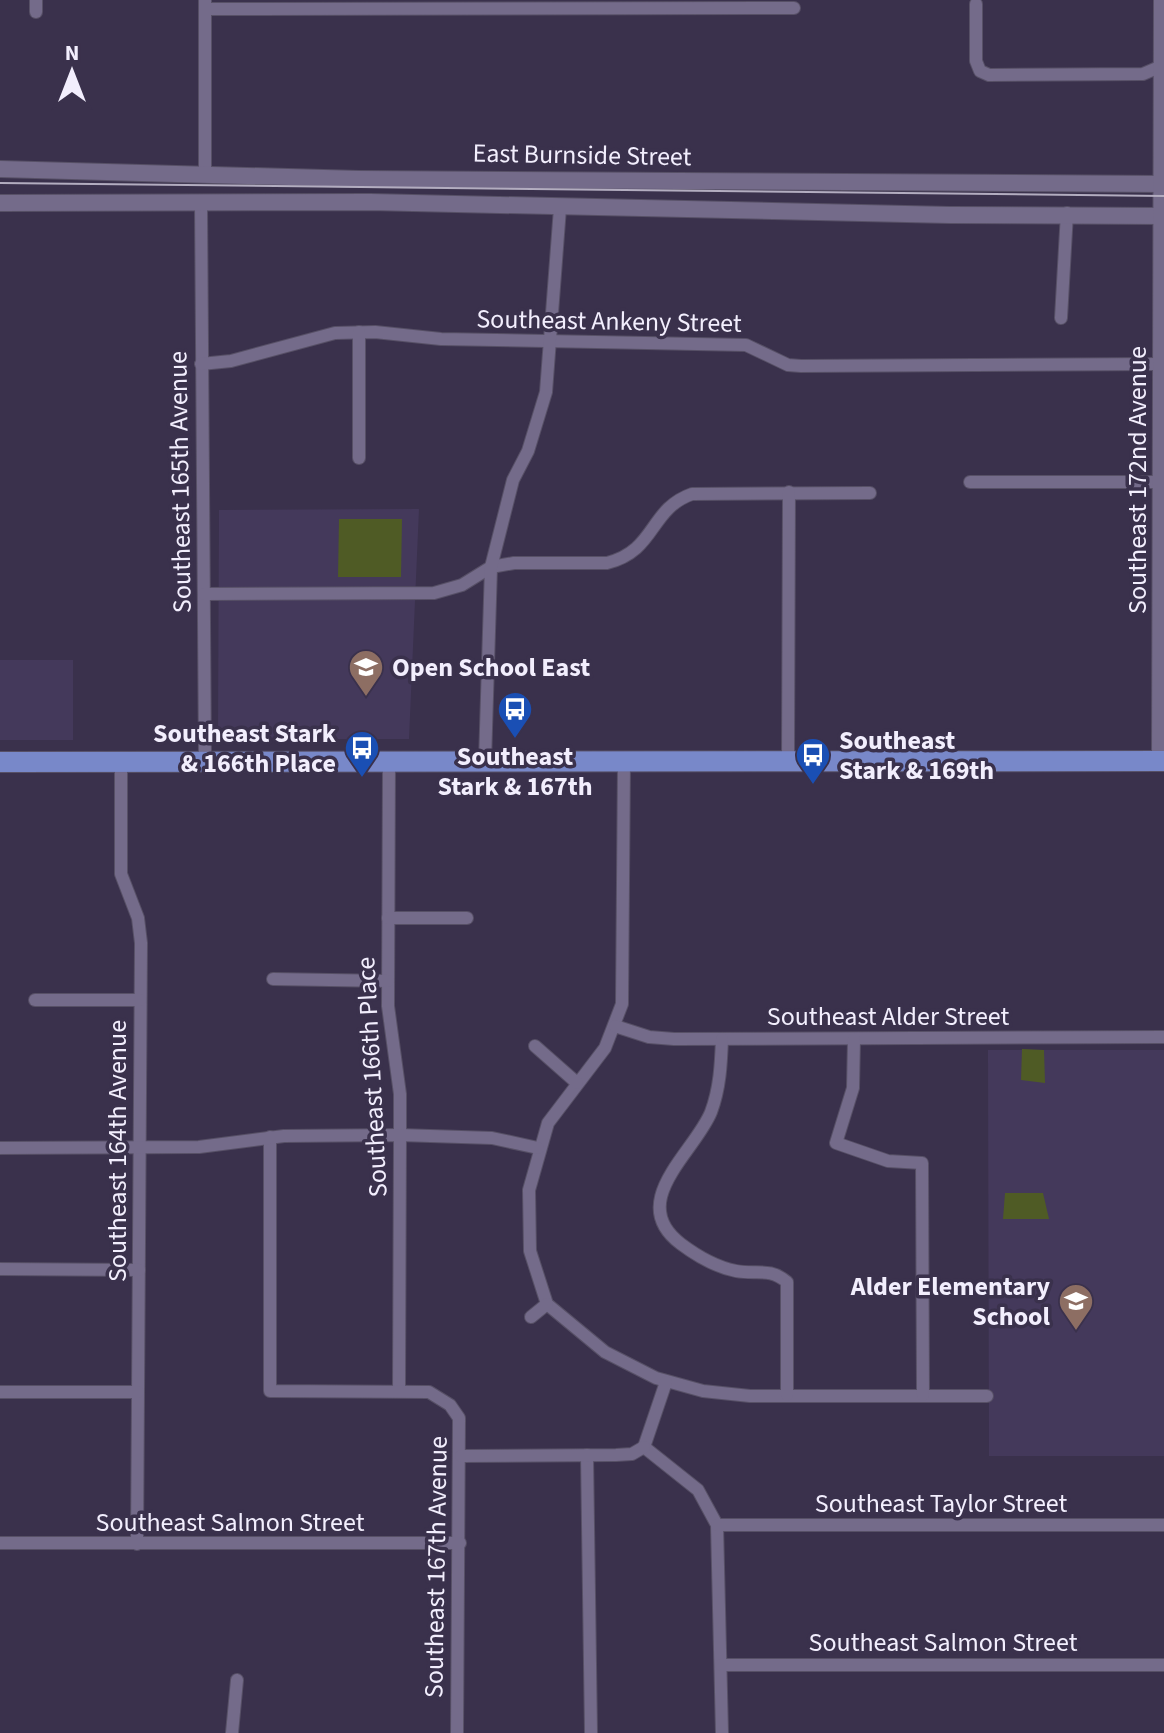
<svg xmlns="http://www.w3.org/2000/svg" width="1164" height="1733" font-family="'Source Sans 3',sans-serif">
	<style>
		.built { fill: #44395b }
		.green { fill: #4f5b25 }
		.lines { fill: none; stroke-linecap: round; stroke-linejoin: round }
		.minor-casing { stroke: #575066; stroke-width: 14 }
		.tertiary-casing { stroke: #575066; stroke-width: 18 }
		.primary-casing { stroke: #575066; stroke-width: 22 }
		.minor { stroke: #746b8a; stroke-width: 12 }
		.tertiary { stroke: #746b8a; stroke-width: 16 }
		.primary { stroke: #7888c9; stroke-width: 20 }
		.tram { stroke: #b3adc0; stroke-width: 2 }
		.labels { text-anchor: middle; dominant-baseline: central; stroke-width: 7; stroke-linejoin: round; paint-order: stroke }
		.street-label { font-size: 26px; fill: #f2eefd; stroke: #3a314c }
		.poi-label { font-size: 26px; font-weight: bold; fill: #f2eefd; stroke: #3a314c; text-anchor: start }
	</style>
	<rect width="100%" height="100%" fill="#3a314c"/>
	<g class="built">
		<polygon points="419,509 409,739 224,739 218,734 219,510"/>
		<rect x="0" y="660" width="73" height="80"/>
		<polygon points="988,1050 1164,1050 1164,1456 989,1456"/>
	</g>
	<g class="green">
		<polygon points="339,519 402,519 401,577 338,577"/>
		<polygon points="1022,1049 1044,1050 1045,1083 1021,1080"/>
		<polygon points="1005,1193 1043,1193 1049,1219 1003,1219"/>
	</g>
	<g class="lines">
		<g class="minor-casing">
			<g id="minor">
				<polyline points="976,4 976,61 980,71 989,75 1143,74 1164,65"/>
				<polyline points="205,9 794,8"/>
				<polyline points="36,12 36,0"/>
				<polyline points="205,174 205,0"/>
				<polyline points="201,204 205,760"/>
				<polyline points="1061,318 1067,213"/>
				<polyline points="201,364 231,361 335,333 375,332 441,339 746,345 788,365 801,366 1161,364"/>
				<polyline points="359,458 359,332"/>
				<polyline points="970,482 1164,482"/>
				<path d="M204,594L434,593L462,585L491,567L514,563H607C656,551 649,509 692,494L870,493"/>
				<polyline points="389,761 388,1006 400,1094 400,1135 399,1391"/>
				<polyline points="485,761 491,567 513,480 528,451 546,392 560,208"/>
				<polyline points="624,761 622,1004 605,1048 548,1123 529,1190 530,1251 547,1304 605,1352 656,1378 703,1391 750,1396 987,1396"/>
				<polyline points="788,761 789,492"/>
				<polyline points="121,762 121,874 138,918 141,943 137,1544"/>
				<polyline points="388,918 467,918"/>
				<polyline points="273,979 388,981"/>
				<polyline points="35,1000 140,1000"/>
				<polyline points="615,1026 649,1037 674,1039 1164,1037"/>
				<path d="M722,1039C721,1064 720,1088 711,1112C695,1152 625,1202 681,1244C697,1256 716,1267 736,1271C757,1275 769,1267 787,1282V1395"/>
				<polyline points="854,1039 853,1088 836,1143 888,1161 922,1163 923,1395"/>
				<polyline points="535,1046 577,1083"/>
				<polyline points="270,1137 270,1391 429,1392 450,1405 459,1418 457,1733"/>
				<polyline points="0,1148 199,1147 284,1136 400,1135 492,1138 538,1148"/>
				<polyline points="0,1269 139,1270"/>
				<polyline points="531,1317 547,1304"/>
				<polyline points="0,1392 138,1392"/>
				<polyline points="644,1447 698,1490 717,1525 722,1733"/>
				<polyline points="644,1447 666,1382"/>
				<polyline points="587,1455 591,1733"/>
				<polyline points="461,1456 616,1455 632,1454 644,1447"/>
				<polyline points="717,1525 1164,1525"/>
				<polyline points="0,1543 460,1543"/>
				<polyline points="721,1665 1164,1665"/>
				<polyline points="232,1733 237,1680"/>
			</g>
		</g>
		<g class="tertiary-casing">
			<g id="tertiary">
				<polyline points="0,169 359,179 1164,184"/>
				<polyline points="0,203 370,202 950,215 1164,216"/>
				<polyline points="1160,761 1162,0"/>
			</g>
		</g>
		<g class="primary-casing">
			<polyline id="primary" points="0,762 1164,761"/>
		</g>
		<use href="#minor" class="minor"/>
		<use href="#tertiary" class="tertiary"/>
		<use href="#primary" class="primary"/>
		<polyline class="tram" points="0,183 1164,196"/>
	</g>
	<defs>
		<g id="school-pin" transform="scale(1.8)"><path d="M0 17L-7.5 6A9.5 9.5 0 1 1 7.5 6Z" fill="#8d6e63" stroke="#3a314c"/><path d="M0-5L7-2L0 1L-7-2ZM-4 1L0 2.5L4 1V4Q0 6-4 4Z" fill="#fff"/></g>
		<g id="bus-pin" transform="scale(1.8)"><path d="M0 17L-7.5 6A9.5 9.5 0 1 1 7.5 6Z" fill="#1a4fb4" stroke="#3a314c"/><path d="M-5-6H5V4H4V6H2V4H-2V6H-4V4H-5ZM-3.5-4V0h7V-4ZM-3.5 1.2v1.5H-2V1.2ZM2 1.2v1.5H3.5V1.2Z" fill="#fff"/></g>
	</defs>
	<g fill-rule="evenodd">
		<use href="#school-pin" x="366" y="667"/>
		<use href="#bus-pin" x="515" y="709"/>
		<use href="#bus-pin" x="362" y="748"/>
		<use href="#bus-pin" x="813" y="755"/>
		<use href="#school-pin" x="1076" y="1301"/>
	</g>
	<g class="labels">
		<g class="street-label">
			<text transform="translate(582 155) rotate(1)">East Burnside Street</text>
			<text transform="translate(609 321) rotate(1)">Southeast Ankeny Street</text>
			<text transform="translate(1137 480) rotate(-90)">Southeast 172nd Avenue</text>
			<text transform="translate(180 482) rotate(-91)">Southeast 165th Avenue</text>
			<text x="888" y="1016">Southeast Alder Street</text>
			<text transform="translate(372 1077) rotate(-93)">Southeast 166th Place</text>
			<text transform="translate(117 1151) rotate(-90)">Southeast 164th Avenue</text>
			<text x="941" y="1503">Southeast Taylor Street</text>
			<text x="230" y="1522">Southeast Salmon Street</text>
			<text transform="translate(436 1567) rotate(-89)">Southeast 167th Avenue</text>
			<text x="943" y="1642">Southeast Salmon Street</text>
		</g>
		<g class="poi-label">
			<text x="392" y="667">Open School East</text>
			<text x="336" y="733" text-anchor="end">Southeast Stark<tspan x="336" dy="30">&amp; 166th Place</tspan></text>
			<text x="839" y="740">Southeast<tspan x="839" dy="30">Stark &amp; 169th</tspan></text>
			<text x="515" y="756" text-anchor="middle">Southeast<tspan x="515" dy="30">Stark &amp; 167th</tspan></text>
			<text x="1050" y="1286" text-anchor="end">Alder Elementary<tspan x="1050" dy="30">School</tspan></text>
		</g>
	</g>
	<g transform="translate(72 72)" stroke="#3a314c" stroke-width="6" paint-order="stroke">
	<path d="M0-6L14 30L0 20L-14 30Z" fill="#f2eefd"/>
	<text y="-12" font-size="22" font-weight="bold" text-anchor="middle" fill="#f2eefd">N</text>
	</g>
</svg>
